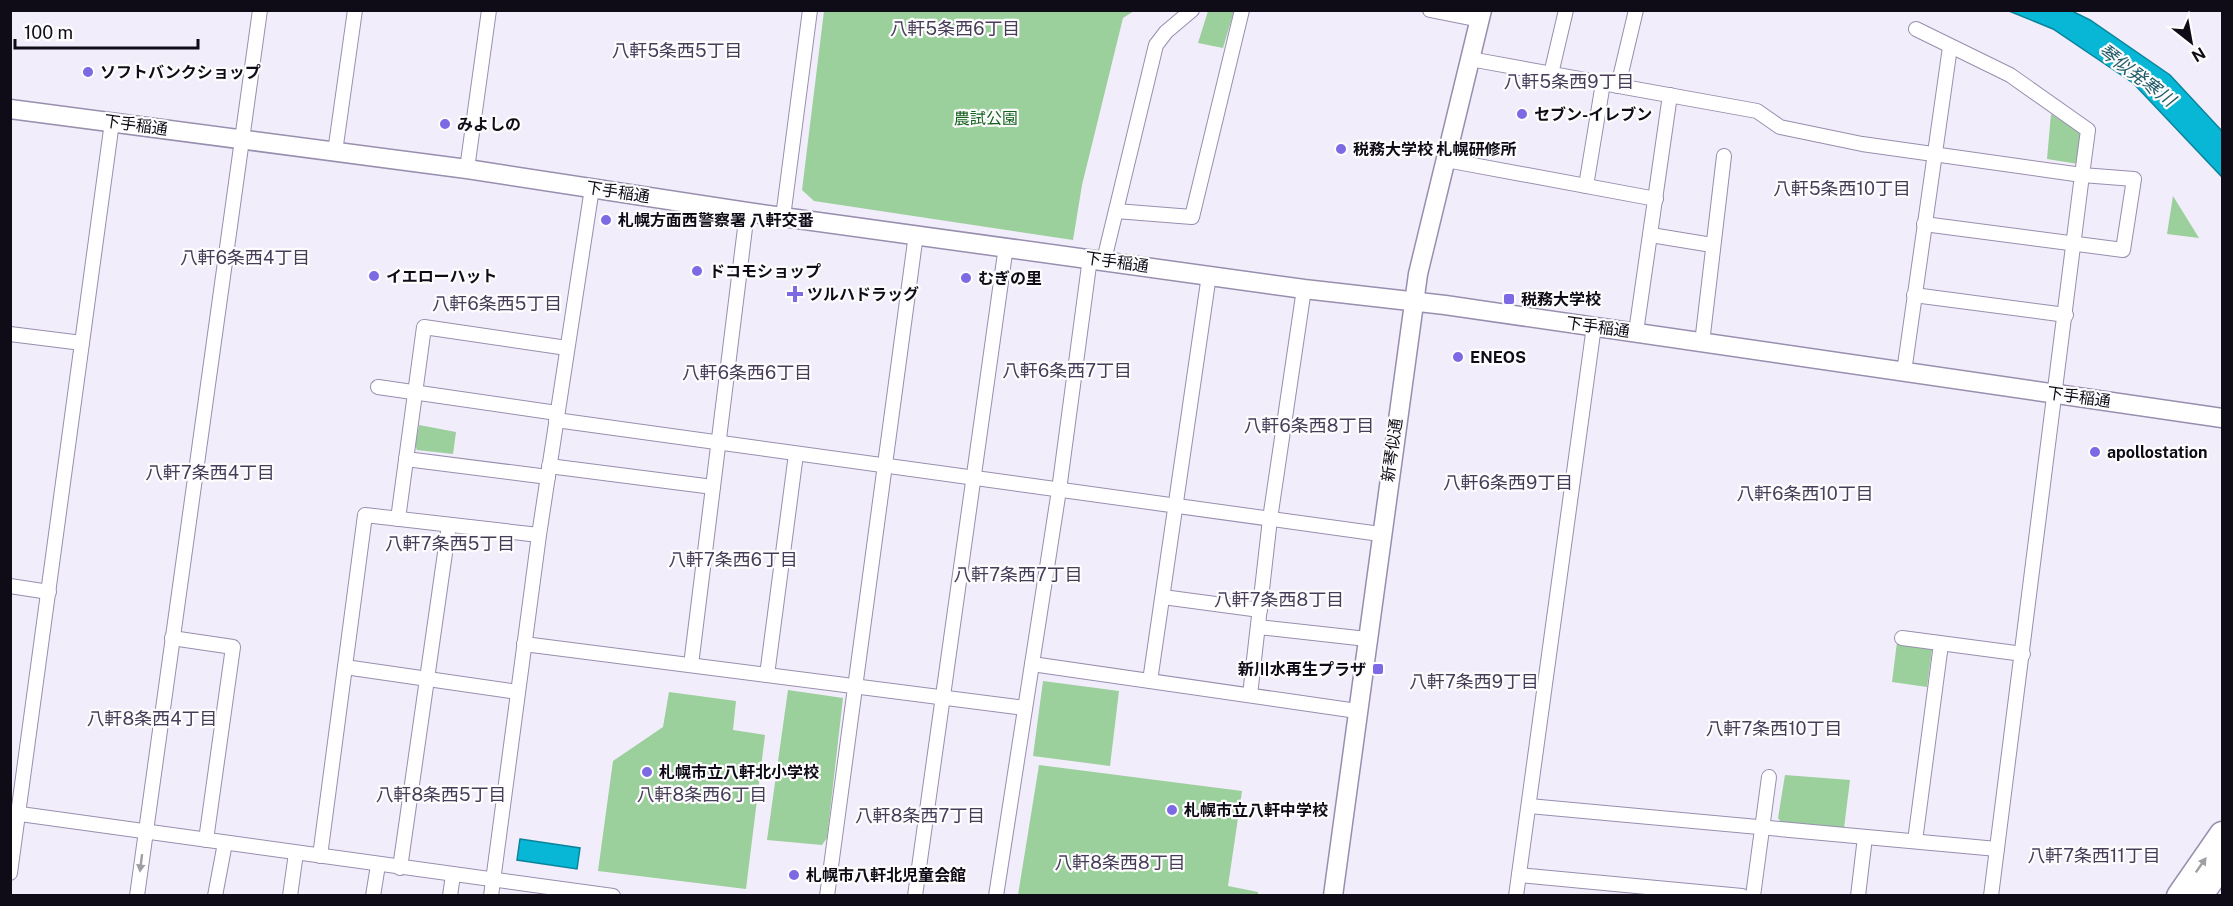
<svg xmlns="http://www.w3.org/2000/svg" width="2233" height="906" font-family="'Public Sans','Noto Sans JP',sans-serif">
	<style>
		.green { fill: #9bcf9b }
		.water { fill: #08b7d6; stroke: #0a849d; stroke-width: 1.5 }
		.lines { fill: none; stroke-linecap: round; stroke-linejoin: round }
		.street-casing { stroke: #988eae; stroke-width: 16 }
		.secondary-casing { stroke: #988eae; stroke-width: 21 }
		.highway-casing { stroke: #988eae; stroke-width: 27 }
		.street { stroke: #fff; stroke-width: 14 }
		.secondary { stroke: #fff; stroke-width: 18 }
		.highway { stroke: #fff; stroke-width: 24 }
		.oneway { fill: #9f9ea2 }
		.poi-dot { fill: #7c69e4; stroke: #fdfdfd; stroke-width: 2 }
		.labels { text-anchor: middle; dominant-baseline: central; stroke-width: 4.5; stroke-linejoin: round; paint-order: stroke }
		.poi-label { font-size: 16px; font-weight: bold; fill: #0f0c17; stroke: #fdfdfd; text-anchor: start }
		.park-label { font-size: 16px; fill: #15621f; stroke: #fdfdfd }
		.street-label { font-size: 16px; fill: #0f0c17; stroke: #fdfdfd }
		.neighbourhood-label { font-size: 18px; fill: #473d59; stroke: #fdfdfd }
		.water-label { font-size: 18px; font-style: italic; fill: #225c69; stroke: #fdfdfd }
	</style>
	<rect width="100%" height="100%" fill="#f2edfb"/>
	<g class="green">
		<polygon points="824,11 1134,11 1123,18 1082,185 1073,240 814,201 802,190"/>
		<polygon points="1208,11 1234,11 1223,48 1198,43"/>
		<polygon points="2051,114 2080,132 2078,164 2047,159"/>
		<polygon points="2173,196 2199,238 2167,234"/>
		<polygon points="419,425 456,432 453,454 417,450 415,446"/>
		<polygon points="1897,642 1928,647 1932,650 1927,687 1892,682"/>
		<polygon points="1043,681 1119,691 1110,766 1033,756"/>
		<polygon points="788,690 843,698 827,838 822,845 767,840"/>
		<polygon points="669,692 736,701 733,730 765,735 746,889 598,871 613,761 663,727"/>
		<polygon points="1039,765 1242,791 1228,886 1258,892 1258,895 1018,895"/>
		<polygon points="1785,775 1850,780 1844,828 1781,822 1778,818"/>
	</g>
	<g class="water">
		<polygon points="2009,11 2072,11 2090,20 2170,75 2222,131 2222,177 2133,83 2053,29"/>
		<polygon points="520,839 580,848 577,869 517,860"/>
	</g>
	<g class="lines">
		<g class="street-casing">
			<g id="street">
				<polyline points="1430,10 1480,20"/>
				<polyline points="1916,29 2010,75 2088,130 2082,175 2134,179 2123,250 1924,224"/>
				<polyline points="1470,59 1757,111 1780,127 1862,144 2082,175 1991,896"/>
				<polyline points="1551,74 1566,10"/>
				<polyline points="1618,86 1636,10"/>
				<polyline points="335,152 355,10"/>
				<polyline points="1446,160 1656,199"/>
				<polyline points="467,169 489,10"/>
				<polyline points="1586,186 1603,83"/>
				<polyline points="1116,211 1192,217 1242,10"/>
				<polyline points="783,217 810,10"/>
				<polyline points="1651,235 1712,245"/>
				<polyline points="1104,260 1156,45 1166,32 1192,10"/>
				<polyline points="1914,295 2066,315"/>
				<polyline points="1636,332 1670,95"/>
				<polyline points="10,334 82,343"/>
				<polyline points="1702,343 1724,156"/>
				<polyline points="1904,372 1950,47"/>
				<polyline points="378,387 557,413"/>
				<polyline points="556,420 1380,534"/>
				<polyline points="406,459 548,477"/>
				<polyline points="549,466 713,487"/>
				<polyline points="398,519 424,327 567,348"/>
				<polyline points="10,586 49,592"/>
				<polyline points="1163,597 1260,610"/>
				<polyline points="1258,627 1367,639"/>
				<polyline points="172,638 233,647 206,840"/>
				<polyline points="1902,638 2023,654"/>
				<polyline points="524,644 1025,708"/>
				<polyline points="1032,664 1357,711"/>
				<polyline points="691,665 747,212"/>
				<polyline points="345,667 518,692"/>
				<polyline points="767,675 796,454"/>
				<polyline points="1150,681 1209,275"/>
				<polyline points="1250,695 1270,519 1304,289"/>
				<polyline points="1529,806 1997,849"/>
				<polyline points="13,813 613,896"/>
				<polyline points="1915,841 1941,644"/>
				<polyline points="320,856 365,515 539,535"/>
				<polyline points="400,868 449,525"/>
				<polyline points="10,873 112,122"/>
				<polyline points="1519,875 1742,896"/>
				<polyline points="137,896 260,10"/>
				<polyline points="215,896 225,843"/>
				<polyline points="290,896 296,853"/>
				<polyline points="373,896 378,865"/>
				<polyline points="450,896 453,875"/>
				<polyline points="491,896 539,535 592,188"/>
				<polyline points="827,896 916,234"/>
				<polyline points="915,896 1006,246"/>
				<polyline points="996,896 1059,490 1090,258"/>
				<polyline points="1516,896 1594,326"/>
				<polyline points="1753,896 1769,777"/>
				<polyline points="1858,896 1865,837"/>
			</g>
		</g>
		<g class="secondary-casing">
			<g id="secondary">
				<polyline points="10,109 467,169 747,212 1304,289 1445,305 2222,418"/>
				<polyline points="1333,896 1418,274 1482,10"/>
			</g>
		</g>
		<g class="highway-casing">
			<g id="highway">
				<polyline points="2179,896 2222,834"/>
				<polyline points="2200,896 2222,865"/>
			</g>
		</g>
		<use href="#street" class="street"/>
		<use href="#secondary" class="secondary"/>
		<use href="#highway" class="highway"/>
	</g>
	<defs><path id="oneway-solid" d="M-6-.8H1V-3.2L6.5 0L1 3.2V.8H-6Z" transform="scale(1.5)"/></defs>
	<g class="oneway">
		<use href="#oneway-solid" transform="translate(141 863) rotate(97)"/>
		<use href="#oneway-solid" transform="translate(2201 865) rotate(-55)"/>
	</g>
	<g class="poi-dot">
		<circle cx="88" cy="72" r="6"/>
		<circle cx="1522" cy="114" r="6"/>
		<circle cx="445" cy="124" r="6"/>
		<circle cx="1341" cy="149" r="6"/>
		<circle cx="606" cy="220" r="6"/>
		<circle cx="697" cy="271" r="6"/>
		<circle cx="374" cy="276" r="6"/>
		<circle cx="966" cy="278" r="6"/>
		<path d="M792 285h6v6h6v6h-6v6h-6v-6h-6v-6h6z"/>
		<rect x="1503" y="293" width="12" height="12" rx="3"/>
		<circle cx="1458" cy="357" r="6"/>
		<circle cx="2095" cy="452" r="6"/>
		<rect x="1372" y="663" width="12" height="12" rx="3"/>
		<circle cx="647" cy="772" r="6"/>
		<circle cx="1172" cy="810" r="6"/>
		<circle cx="794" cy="875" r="6"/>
	</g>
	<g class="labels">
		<g class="poi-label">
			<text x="100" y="72">ソフトバンクショップ</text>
			<text x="1534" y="114">セブン-イレブン</text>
			<text x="457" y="124">みよしの</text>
			<text x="1353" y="149">税務大学校 札幌研修所</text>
			<text x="618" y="220">札幌方面西警察署 八軒交番</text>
			<text x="709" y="271">ドコモショップ</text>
			<text x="386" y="276">イエローハット</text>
			<text x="978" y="278">むぎの里</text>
			<text x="807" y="294">ツルハドラッグ</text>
			<text x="1521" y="299">税務大学校</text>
			<text x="1470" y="357">ENEOS</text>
			<text x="2107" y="452">apollostation</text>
			<text x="1366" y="669" text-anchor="end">新川水再生プラザ</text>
			<text x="659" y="772">札幌市立八軒北小学校</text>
			<text x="1184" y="810">札幌市立八軒中学校</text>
			<text x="806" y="875">札幌市八軒北児童会館</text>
		</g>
		<g class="park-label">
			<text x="986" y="118">農試公園</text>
		</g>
		<g class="street-label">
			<text transform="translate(136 125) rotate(8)">下手稲通</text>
			<text transform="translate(618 192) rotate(9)">下手稲通</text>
			<text transform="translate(1117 262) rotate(8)">下手稲通</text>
			<text transform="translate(1598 327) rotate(8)">下手稲通</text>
			<text transform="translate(2079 397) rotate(8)">下手稲通</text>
			<text transform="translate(1392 450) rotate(-82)">新琴似通</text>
		</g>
		<g class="neighbourhood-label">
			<text x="955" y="28">八軒5条西6丁目</text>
			<text x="677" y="50">八軒5条西5丁目</text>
			<text x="1569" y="81">八軒5条西9丁目</text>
			<text x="1842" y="188">八軒5条西10丁目</text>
			<text x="245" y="257">八軒6条西4丁目</text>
			<text x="497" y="303">八軒6条西5丁目</text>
			<text x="1067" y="370">八軒6条西7丁目</text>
			<text x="747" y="372">八軒6条西6丁目</text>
			<text x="1309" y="425">八軒6条西8丁目</text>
			<text x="210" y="472">八軒7条西4丁目</text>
			<text x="1508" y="482">八軒6条西9丁目</text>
			<text x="1805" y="493">八軒6条西10丁目</text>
			<text x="450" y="543">八軒7条西5丁目</text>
			<text x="733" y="559">八軒7条西6丁目</text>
			<text x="1018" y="574">八軒7条西7丁目</text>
			<text x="1279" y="599">八軒7条西8丁目</text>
			<text x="1474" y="681">八軒7条西9丁目</text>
			<text x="152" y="718">八軒8条西4丁目</text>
			<text x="1774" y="728">八軒7条西10丁目</text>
			<text x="441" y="794">八軒8条西5丁目</text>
			<text x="702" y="794">八軒8条西6丁目</text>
			<text x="920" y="815">八軒8条西7丁目</text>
			<text x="2094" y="855">八軒7条西11丁目</text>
			<text x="1120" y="862">八軒8条西8丁目</text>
		</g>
		<g class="water-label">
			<text transform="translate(2137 75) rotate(37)">琴似発寒川</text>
		</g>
	</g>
	<rect width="2233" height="906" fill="none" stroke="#0f0c17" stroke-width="24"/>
	<g transform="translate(2191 42) rotate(149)" stroke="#fdfdfd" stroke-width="4.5" paint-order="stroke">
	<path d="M0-4.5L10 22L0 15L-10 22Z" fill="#0f0c17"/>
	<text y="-9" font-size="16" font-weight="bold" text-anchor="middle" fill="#0f0c17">N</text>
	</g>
	<path d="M15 39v9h183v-9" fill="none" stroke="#0f0c17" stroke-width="3"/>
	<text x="24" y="39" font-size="18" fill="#0f0c17" stroke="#fdfdfd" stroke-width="4.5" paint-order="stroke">100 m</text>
</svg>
